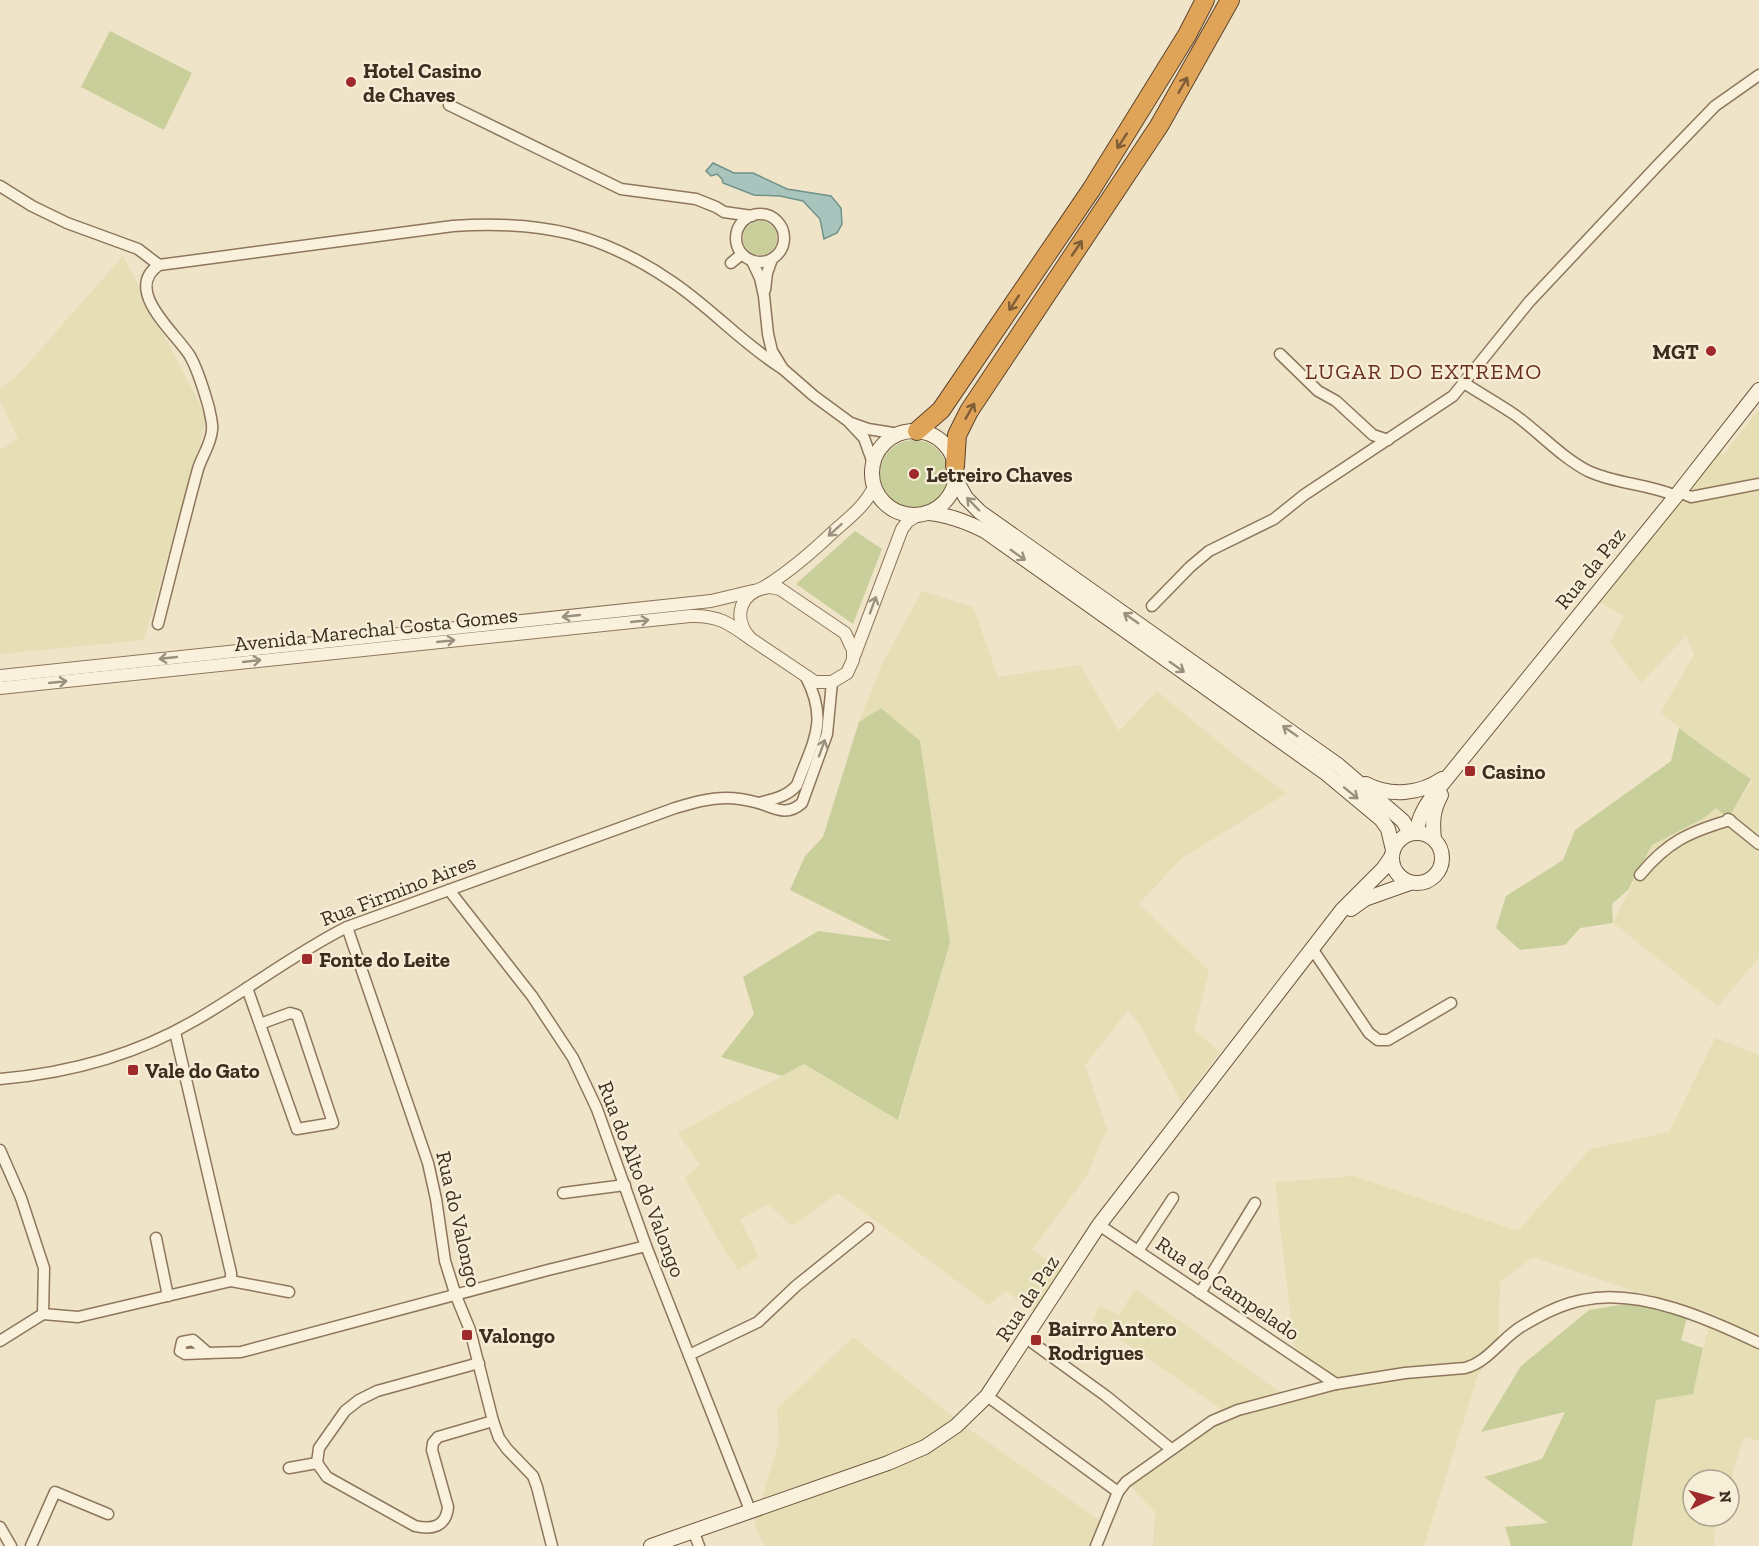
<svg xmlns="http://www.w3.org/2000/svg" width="1759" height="1546" font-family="'Zilla Slab',serif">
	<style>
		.farmland { fill: #e6deb5 }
		.green { fill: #c9cf9b }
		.water { fill: #a9c4bc; stroke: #6f938a; stroke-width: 1.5 }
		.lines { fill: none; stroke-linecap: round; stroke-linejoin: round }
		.minor-casing { stroke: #8d765c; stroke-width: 13 }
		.tertiary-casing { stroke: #8d765c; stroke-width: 14 }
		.secondary-casing { stroke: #6f573f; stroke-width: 16 }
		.motorway-casing { stroke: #5b4430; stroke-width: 20 }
		.minor { stroke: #faf1dc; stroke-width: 10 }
		.tertiary { stroke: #faf1dc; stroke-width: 12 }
		.secondary { stroke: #faf1dc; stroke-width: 14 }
		.motorway { stroke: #e0a458; stroke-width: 18 }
		.oneway { stroke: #7e5d36 }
		.oneway2 { stroke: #9c907e }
		.poi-dot { fill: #9e2a2b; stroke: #f7eed8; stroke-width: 2 }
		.labels { text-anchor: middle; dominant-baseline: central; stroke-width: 4.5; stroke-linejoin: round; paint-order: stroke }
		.poi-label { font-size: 21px; font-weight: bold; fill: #3d2e20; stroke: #f7eed8; text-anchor: start }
		.street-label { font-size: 21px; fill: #3d2e20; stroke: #f7eed8 }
		.neighbourhood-label { font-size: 22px; letter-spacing: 1.5px; fill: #6b2e1e; stroke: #f7eed8 }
	</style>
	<rect width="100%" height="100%" fill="#f0e4c8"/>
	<g class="farmland">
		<polygon points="123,256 207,418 144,640 0,654 0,450 18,439 0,401 0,388 18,375"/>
		<polygon points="1759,409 1759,957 1718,1006 1613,923 1652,845 1704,818 1717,808 1728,818 1753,780 1714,754 1660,713 1694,655 1686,636 1641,683 1610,642 1624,616 1599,602 1720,452 1724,454"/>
		<polygon points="922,591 973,607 998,677 1080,665 1119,731 1157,691 1238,758 1287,793 1181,859 1139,904 1209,971 1194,1030 1220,1052 1182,1103 1141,1027 1128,1010 1085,1065 1107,1129 1087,1175 1032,1250 1062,1269 1033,1311 1006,1291 989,1305 838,1193 792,1226 768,1204 740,1220 759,1257 738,1270 719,1241 685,1178 700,1165 678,1133 804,1064 899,1120 950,943 881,708 859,722 881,666"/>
		<polygon points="1715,1038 1759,1055 1759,1441 1744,1437 1729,1486 1729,1480 1693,1480 1693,1516 1720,1516 1714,1534 1714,1546 1632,1546 1656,1400 1693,1394 1708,1328 1626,1288 1533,1257 1500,1282 1498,1350 1478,1375 1424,1546 1153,1546 1155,1512 1121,1477 1221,1409 1093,1320 1099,1306 1119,1315 1135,1289 1283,1394 1325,1383 1294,1345 1275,1182 1354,1176 1518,1231 1590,1149 1669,1132"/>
		<polygon points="853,1337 966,1427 1099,1520 1093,1546 764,1546 754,1523 779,1443 777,1409"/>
	</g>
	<g class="green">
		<polygon points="110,31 192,73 164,130 81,87"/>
		<circle cx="760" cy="238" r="17"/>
		<circle cx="914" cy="474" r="34"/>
		<polygon points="855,531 882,549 853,624 796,584"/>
		<polygon points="881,708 920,741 950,943 898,1120 804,1064 782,1076 721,1057 754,1014 743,977 818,931 892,941 790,890 805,856 823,837 859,722"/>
		<polygon points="1679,728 1714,754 1751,779 1728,819 1716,808 1704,818 1652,845 1628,890 1612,904 1613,923 1580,928 1565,945 1520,950 1496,928 1506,896 1563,860 1575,830 1671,761"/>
		<polygon points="1650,1300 1687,1318 1681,1340 1703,1348 1693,1394 1656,1400 1632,1546 1511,1546 1505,1527 1548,1523 1484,1477 1542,1459 1565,1412 1481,1432 1521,1366 1589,1310"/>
	</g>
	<polygon class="water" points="713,163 734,173 753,173 787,189 831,196 841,208 842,224 837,233 824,239 820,219 803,201 780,196 754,195 723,183 722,179 717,174 711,176 706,171"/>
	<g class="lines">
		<g class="minor-casing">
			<g id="minor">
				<polyline points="449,105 621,189 696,199 716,207 724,212 752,216"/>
				<polyline points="0,186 32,206 67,223 138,249 159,265"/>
				<circle cx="760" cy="238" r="24"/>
				<polyline points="752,261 760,278 764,296 768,334 772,351 783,369 814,396 848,421 864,438 873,463"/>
				<polyline points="731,263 742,254"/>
				<polyline points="765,290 767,273 772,259"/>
				<polyline points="1280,354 1318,391 1336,401 1373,435 1388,440"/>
				<path d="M1464,383C1481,394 1499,404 1515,415C1540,433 1561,457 1588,471C1616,484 1648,484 1676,496"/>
				<polyline points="851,423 868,429 899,434"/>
				<polyline points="1679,492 1691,497 1759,484"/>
				<polyline points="1152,606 1190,567 1209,551 1274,519 1304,495 1453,396 1529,302 1657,166 1715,106 1759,75"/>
				<path d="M158,624C171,573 184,520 198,469C202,456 211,444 212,430C213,423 210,415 209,408C204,391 199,372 190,356C176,333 122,290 159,265L453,226C540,220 602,233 674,283C712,309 743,344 783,369"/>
				<path d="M759,803C773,799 787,797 797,785C813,741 829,722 806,677"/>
				<polyline points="1728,819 1759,844"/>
				<path d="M1640,875C1667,842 1689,832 1730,820"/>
				<polyline points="449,890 532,996 573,1058 597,1109 646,1246 750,1510"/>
				<polyline points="347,927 428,1163 436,1199 445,1261 456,1296 470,1330 493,1421 499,1438 507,1449 533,1476 537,1487 552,1546"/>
				<polyline points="1313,950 1369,1033 1378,1040 1388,1040 1451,1003"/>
				<polyline points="247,988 297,1129 333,1123 297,1015 290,1013 260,1024"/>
				<polyline points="175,1032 231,1273 231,1281"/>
				<path d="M0,1079C71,1073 137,1055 199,1018C249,989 295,953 347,927L675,808C692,803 708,798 726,798C737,798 748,800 759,803C775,808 786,817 802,803L827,734L832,682"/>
				<polyline points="0,1150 21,1198 44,1268 43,1314"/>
				<polyline points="563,1193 625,1185"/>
				<polyline points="1099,1225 1336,1384"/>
				<polyline points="156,1238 168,1296"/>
				<polyline points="1138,1251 1173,1198"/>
				<polyline points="1200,1293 1255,1203"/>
				<polyline points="43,1314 78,1317 231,1281 289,1292"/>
				<polyline points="1026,1338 1106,1396 1171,1449"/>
				<polygon points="193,1340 208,1353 185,1354 180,1351 182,1342"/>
				<polyline points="0,1341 43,1314"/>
				<polyline points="208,1353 241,1352 548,1270 646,1246"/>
				<polyline points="689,1355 758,1322 796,1286 868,1228"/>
				<polyline points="987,1396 1118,1492"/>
				<path d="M317,1463L327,1477L415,1526C432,1530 446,1527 448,1507L432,1450L433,1443L438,1437L493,1421"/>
				<polyline points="317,1463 319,1448 345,1411 359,1400 377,1391 479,1363"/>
				<polyline points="289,1468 317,1463"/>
				<polyline points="0,1527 11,1546"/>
				<polyline points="693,1530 699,1546"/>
				<polyline points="31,1546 55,1492 108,1514"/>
				<path d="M1096,1546L1118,1492L1126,1482L1212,1421L1238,1410L1336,1384L1405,1373L1465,1368C1489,1362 1502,1337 1524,1325C1542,1314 1561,1304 1583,1300C1639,1288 1709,1319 1759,1343"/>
			</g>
		</g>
		<g class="tertiary-casing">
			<g id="tertiary">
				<path d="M770,587L780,589L845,633L853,650V660L847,673L832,682H815L751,639C731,618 740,590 770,587Z"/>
				<path d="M763,588C789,572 811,553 833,532C849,518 865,506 874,487"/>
				<polyline points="854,656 902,529 908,521 918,515"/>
				<polyline points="0,676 711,601 753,591"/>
				<path d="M0,688L690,616C718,615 729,623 751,639"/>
			</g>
		</g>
		<g class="secondary-casing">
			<g id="secondary">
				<circle cx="914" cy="473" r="42"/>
				<polyline points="956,480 966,498 980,512 1338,765 1403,821 1410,833"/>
				<path d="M929,513C950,515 967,522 985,531L1327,774L1381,819L1388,829L1393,850"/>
				<path d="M1366,784C1390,797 1420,794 1442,779"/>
				<path d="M1417,832C1418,816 1428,802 1438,789L1676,496L1759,390"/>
				<circle cx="1417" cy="858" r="25"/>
				<path d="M1434,839C1432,821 1433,810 1441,795"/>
				<polyline points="1351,909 1365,899 1410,883"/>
				<polyline points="651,1546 888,1463 925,1447 956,1426 987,1396 1099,1225 1342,910 1383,869 1392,856"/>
			</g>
		</g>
		<g class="motorway-casing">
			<g id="motorway">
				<polyline points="917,431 941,410 1091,190 1187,35 1205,0"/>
				<polyline points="955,466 957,435 969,411 1159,126 1230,0"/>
			</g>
		</g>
		<use href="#minor" class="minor"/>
		<use href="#tertiary" class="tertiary"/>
		<use href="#secondary" class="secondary"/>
		<use href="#motorway" class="motorway"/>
	</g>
	<defs><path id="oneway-shaft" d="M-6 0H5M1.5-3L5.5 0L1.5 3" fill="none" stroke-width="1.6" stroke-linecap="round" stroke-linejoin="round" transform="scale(1.5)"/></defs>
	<g class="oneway">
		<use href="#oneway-shaft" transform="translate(1183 85) rotate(-60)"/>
		<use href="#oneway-shaft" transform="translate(1122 141) rotate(123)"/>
		<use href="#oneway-shaft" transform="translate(1077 248) rotate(-56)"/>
		<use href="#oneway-shaft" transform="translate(1014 303) rotate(123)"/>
		<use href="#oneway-shaft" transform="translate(970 411) rotate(-60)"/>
	</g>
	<g class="oneway2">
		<use href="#oneway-shaft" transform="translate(973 504) rotate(-134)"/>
		<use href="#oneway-shaft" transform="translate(835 530) rotate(138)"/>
		<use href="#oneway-shaft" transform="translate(1018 555) rotate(35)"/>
		<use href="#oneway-shaft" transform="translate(873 605) rotate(-70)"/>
		<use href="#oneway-shaft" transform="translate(571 616) rotate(174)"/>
		<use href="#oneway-shaft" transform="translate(1131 618) rotate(-145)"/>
		<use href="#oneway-shaft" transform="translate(640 621) rotate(-6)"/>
		<use href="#oneway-shaft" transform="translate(446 641) rotate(-6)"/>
		<use href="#oneway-shaft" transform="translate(168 658) rotate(174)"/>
		<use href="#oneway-shaft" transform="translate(252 661) rotate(-6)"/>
		<use href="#oneway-shaft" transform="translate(1177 667) rotate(35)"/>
		<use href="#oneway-shaft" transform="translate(58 682) rotate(-6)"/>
		<use href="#oneway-shaft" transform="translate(1290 731) rotate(-145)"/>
		<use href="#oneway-shaft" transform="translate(822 748) rotate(-70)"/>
		<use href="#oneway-shaft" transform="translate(1351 793) rotate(39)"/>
	</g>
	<g class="poi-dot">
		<circle cx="351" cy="82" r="6"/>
		<circle cx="1711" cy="351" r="6"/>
		<circle cx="914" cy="474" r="6"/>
		<rect x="1464" y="765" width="12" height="12" rx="3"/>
		<rect x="301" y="953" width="12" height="12" rx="3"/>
		<rect x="127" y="1064" width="12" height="12" rx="3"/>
		<rect x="461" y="1329" width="12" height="12" rx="3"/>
		<rect x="1030" y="1334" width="12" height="12" rx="3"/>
	</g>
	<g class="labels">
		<g class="poi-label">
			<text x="363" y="70">Hotel Casino<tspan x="363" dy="24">de Chaves</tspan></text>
			<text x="1699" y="351" text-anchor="end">MGT</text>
			<text x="926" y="474">Letreiro Chaves</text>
			<text x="1482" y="771">Casino</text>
			<text x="319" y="959">Fonte do Leite</text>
			<text x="145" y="1070">Vale do Gato</text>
			<text x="1048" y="1328">Bairro Antero<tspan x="1048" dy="24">Rodrigues</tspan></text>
			<text x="479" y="1335">Valongo</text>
		</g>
		<g class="street-label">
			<text transform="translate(1590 568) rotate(-51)">Rua da Paz</text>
			<text transform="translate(376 629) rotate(-6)">Avenida Marechal Costa Gomes</text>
			<text transform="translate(398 890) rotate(-21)">Rua Firmino Aires</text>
			<text transform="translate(642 1179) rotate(69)">Rua do Alto do Valongo</text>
			<text transform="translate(459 1219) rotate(77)">Rua do Valongo</text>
			<text transform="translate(1228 1288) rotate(34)">Rua do Campelado</text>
			<text transform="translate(1027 1298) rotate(-57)">Rua da Paz</text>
		</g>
		<g class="neighbourhood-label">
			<text x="1424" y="371">LUGAR DO EXTREMO</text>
		</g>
	</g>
	<g transform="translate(1711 1498) rotate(85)"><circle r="28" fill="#f7eed8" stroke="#ada18e" stroke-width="1.5"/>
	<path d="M0-4.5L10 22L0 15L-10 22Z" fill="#9e2a2b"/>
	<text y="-9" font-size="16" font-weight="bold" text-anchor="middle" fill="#3d2e20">N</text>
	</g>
</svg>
